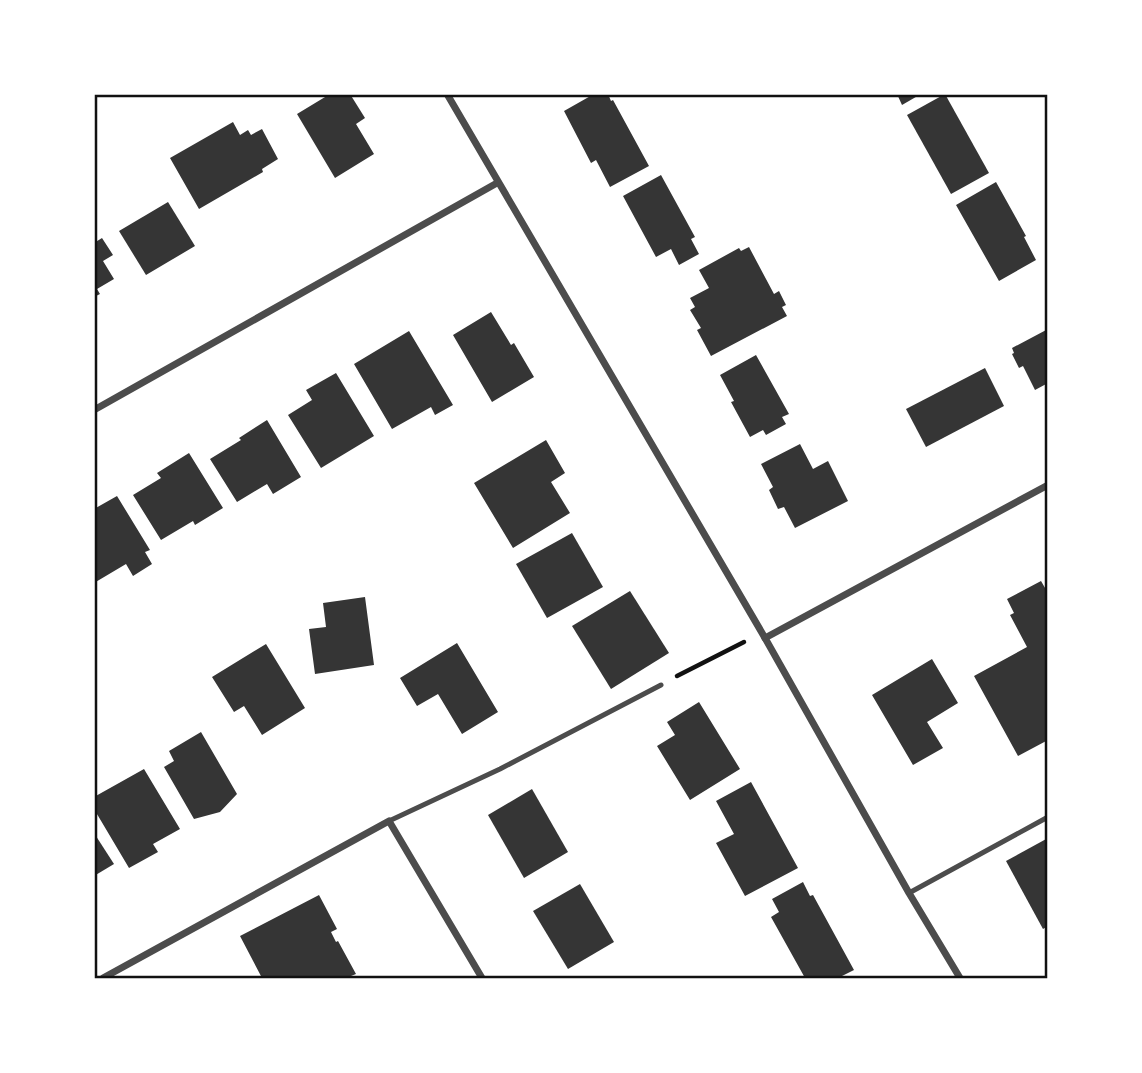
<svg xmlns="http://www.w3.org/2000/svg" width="1142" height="1073" font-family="Helvetica,sans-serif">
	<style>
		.building { fill: #353535 }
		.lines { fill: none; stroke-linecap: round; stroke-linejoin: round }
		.path { stroke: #111; stroke-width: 4.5 }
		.service { stroke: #4c4c4c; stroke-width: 5 }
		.minor { stroke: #4c4c4c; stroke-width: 7 }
		.neatline { fill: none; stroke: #111; stroke-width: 2.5 }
	</style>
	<rect width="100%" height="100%" fill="#fff"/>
	<g class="building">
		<polygon points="330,94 350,94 365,118 356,124 374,154 335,178 297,114"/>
		<polygon points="594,94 608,94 611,101 613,100 649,166 610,187 596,160 591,163 564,111"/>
		<polygon points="897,94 921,94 902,105"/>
		<polygon points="945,94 989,173 951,194 907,115"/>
		<polygon points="233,122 240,135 248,130 251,135 262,129 278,159 262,169 263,172 199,209 170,158"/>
		<polygon points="661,175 695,237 691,239 699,254 679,265 671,249 656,257 623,196"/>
		<polygon points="996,182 1026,236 1024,237 1036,260 999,281 956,205"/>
		<polygon points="168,202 195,246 146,275 119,231"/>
		<polygon points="102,238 113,255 103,261 114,279 97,289 100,294 94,297 94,243"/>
		<polygon points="749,247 774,294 779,291 786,305 782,307 787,316 711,356 697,330 701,328 690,310 695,307 690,298 709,288 699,270 739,248 741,251"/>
		<polygon points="491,312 511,345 514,343 534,377 492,402 453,335"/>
		<polygon points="1048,329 1048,383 1035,390 1023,366 1019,368 1012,354 1014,353 1012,348"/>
		<polygon points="409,331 453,405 435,415 431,407 392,429 354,364"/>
		<polygon points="756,355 789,414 782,417 786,424 766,435 763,430 750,437 731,402 734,401 720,375"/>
		<polygon points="985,368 1004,406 926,447 906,409"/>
		<polygon points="336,373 374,436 321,468 288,415 312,400 306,390"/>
		<polygon points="267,420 301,477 273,494 267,484 237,502 210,459 241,440 239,438"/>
		<polygon points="546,440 565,473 551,482 570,513 513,548 474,483"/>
		<polygon points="800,444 813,469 828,461 848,501 795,528 784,507 778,509 769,490 773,487 761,464"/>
		<polygon points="189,453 223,508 195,525 193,521 161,540 133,495 161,478 157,473"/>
		<polygon points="117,496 150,550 145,552 152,564 133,576 126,564 94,583 94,509"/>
		<polygon points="572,533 603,587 547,618 516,564"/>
		<polygon points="1041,581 1048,593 1048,740 1018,756 974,676 1027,647 1010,615 1014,613 1007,599"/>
		<polygon points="630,591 669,653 611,689 572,626"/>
		<polygon points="365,597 374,665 315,674 309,629 326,627 323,603"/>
		<polygon points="457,643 498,712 462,734 438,694 417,706 400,678"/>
		<polygon points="266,644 305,708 262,735 244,706 234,712 212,677"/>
		<polygon points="932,659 958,703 927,722 943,748 913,765 872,695"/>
		<polygon points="699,702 740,769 690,800 657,746 675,735 667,722"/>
		<polygon points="201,732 237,794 220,812 194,819 164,767 174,761 169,751"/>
		<polygon points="144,769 180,829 153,844 158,852 129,868 94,809 94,797"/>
		<polygon points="751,782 798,868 745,896 716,843 734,834 716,801"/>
		<polygon points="532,789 568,852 524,878 488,815"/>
		<polygon points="94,833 114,864 94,876"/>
		<polygon points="1048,838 1048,926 1043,929 1006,861"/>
		<polygon points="803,882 810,896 813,895 854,970 838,978 805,978 771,917 779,912 772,899"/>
		<polygon points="580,884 614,942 568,969 533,911"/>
		<polygon points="319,895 337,929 331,932 336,942 338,941 356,974 346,978 262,978 240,936"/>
	</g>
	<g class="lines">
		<polyline class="path" points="677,676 744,642"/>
		<g class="service">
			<polyline points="389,821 500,769 661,685"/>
			<polyline points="909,893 1048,817"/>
		</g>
		<g class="minor">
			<polyline points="447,94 765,638 909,893 960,978"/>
			<polyline points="94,410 497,183"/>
			<polyline points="765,638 1048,485"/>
			<polyline points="103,978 389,821 482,978"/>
		</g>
	</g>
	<rect width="1142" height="1073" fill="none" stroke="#ffffff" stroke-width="192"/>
	<rect x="96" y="96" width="950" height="881" class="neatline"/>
</svg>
